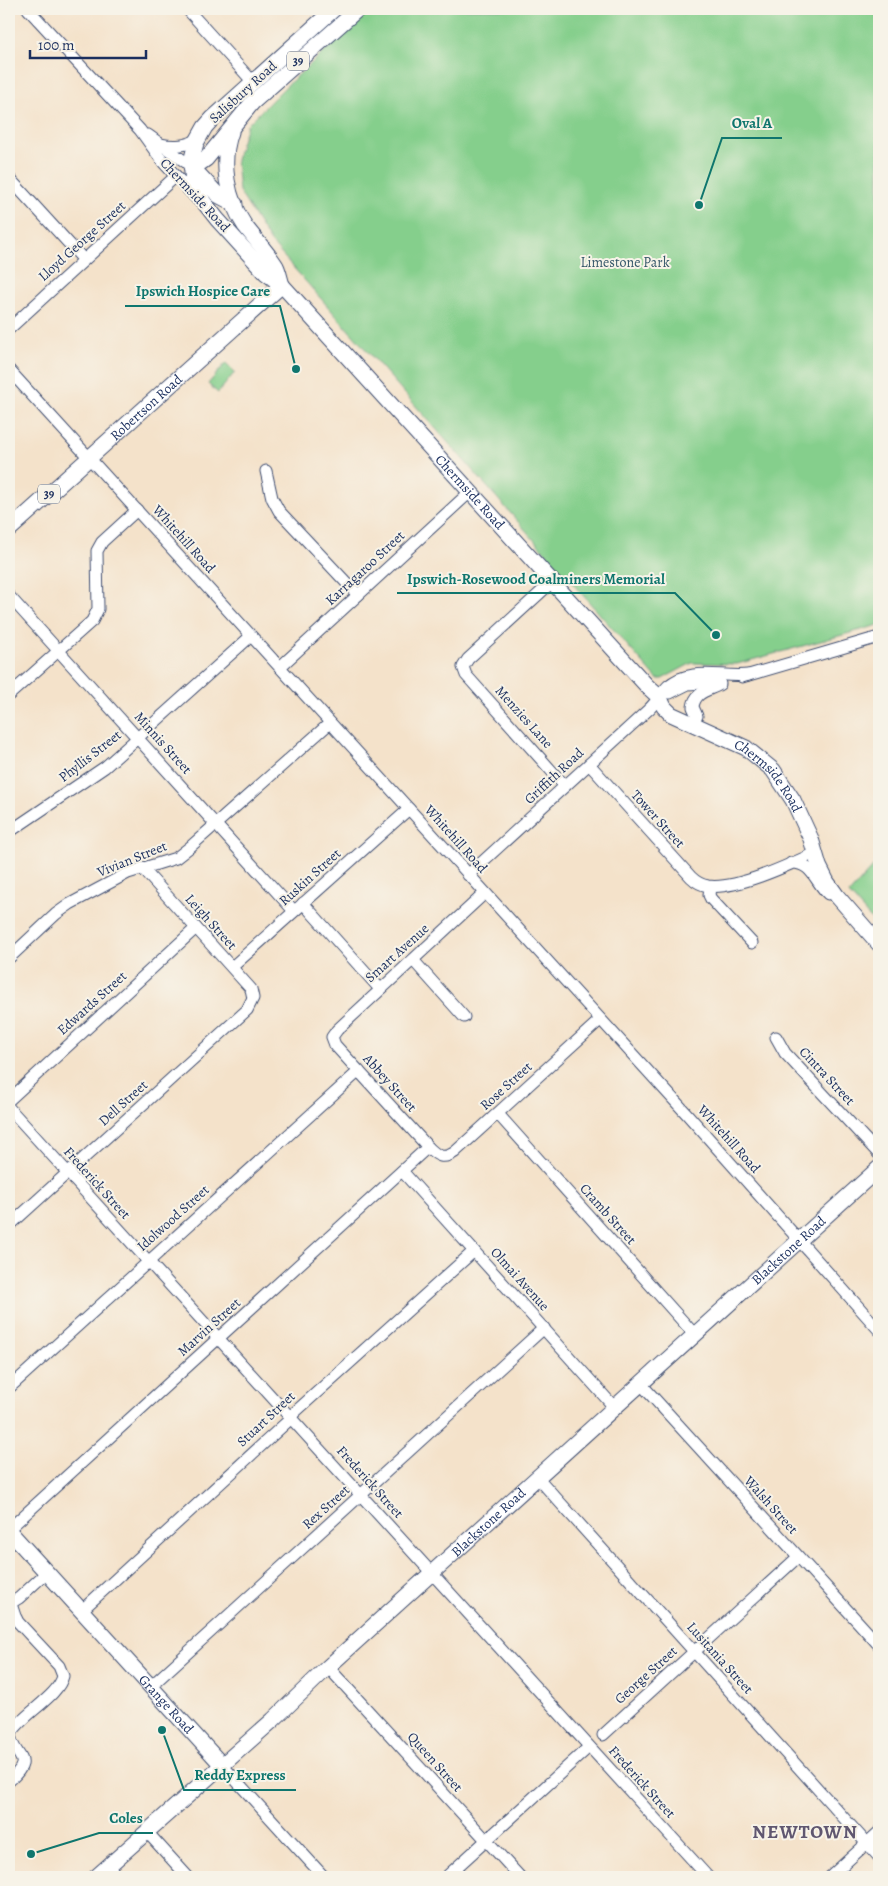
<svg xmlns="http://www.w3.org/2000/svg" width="888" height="1886" font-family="Alegreya,serif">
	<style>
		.green { fill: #85cf8c; stroke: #507f75 }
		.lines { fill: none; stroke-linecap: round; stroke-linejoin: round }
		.minor-casing { stroke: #3c4a6e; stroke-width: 13 }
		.major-casing { stroke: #3c4a6e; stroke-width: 17 }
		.minor { stroke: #fff; stroke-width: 11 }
		.major { stroke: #fff; stroke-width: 15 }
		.labels { text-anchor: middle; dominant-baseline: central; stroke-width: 4; stroke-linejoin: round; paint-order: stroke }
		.shield { fill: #f7f3e8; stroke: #5d6a87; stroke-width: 1 }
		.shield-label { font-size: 12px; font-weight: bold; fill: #1b2f5e }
		.street-label { font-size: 14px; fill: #1b2f5e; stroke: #f7f3e8 }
		.park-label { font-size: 14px; fill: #36576a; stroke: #f7f3e8 }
		.district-label { font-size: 19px; font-weight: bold; letter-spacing: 1px; fill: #605770; stroke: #f7f3e8 }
		.leader { fill: none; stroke: #0f766e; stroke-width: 2 }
		.callout-dot { fill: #0f766e; stroke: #f7f3e8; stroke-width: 2 }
		.callout-label { font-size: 15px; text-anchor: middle; font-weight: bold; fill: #0f766e; stroke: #f7f3e8; stroke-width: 4; stroke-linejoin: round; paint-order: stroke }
	</style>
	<rect width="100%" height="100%" fill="#f7f3e8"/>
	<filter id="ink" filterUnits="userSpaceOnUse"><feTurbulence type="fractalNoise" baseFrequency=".02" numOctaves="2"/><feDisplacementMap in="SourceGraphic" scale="10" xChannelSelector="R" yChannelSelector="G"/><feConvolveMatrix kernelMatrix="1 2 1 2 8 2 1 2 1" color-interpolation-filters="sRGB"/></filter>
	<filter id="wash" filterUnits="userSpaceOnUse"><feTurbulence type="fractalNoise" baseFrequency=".0096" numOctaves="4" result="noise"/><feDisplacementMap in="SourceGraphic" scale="20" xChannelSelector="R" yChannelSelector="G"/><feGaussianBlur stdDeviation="1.12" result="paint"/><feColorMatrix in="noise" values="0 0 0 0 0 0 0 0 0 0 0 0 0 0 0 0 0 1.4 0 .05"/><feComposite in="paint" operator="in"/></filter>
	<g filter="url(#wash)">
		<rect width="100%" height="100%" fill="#f4e2ca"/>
		<g class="green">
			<polygon points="372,9 879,9 879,625 737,664 692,663 662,679 657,679 270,241 239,191 236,160 247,125 284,88"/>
			<polygon points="226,363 235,372 218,393 208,384"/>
			<polygon points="879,860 879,928 849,894"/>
		</g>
	</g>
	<g filter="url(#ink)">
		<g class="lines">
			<g class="minor-casing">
				<g id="minor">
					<polyline points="28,9 140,130 163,162 198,200"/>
					<polyline points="187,9 253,82"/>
					<polyline points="148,135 191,166"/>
					<path d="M161,144C173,147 189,146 199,138"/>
					<polyline points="9,178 84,260"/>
					<polyline points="9,329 176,176"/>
					<polyline points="9,370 686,1113 879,1330"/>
					<polyline points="266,471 272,498 279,511 358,595"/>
					<polyline points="552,582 468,659 463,667 466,675 565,786"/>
					<polyline points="9,596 294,911"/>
					<polyline points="280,667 470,492"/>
					<polyline points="742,677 879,637"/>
					<polyline points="670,693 688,684 719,682"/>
					<polyline points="9,695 92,621 98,609 97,551 102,542 137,510"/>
					<path d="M697,716L693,707C695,691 709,691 720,684"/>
					<path d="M589,764L691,877C696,882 702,885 708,886C736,890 789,865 815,853"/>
					<polyline points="9,832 105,767 251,636"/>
					<path d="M791,863C812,862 815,882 828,894"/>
					<path d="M468,875L648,710C656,703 661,693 668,686C691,666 721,678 748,675"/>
					<polyline points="710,887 709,895 711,899 752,943"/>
					<path d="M485,893L337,1030L332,1037L335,1045L428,1147C437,1156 443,1160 455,1152L600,1020"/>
					<polyline points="303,903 380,989"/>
					<polyline points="9,958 56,914 70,904 128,873 176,858 190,847 330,723"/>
					<polyline points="413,960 464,1017"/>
					<polyline points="232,967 409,809"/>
					<polyline points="776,1037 785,1053 879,1154"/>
					<polyline points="9,1100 196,928"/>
					<polyline points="9,1108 708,1877"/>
					<polyline points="498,1114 695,1335"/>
					<polyline points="402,1171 615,1408"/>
					<polyline points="9,1226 247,1010 253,998 251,989 142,868"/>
					<polyline points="641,1384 879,1645"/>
					<polyline points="9,1388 359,1071"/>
					<polyline points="538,1478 879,1857"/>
					<polyline points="9,1529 428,1147"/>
					<polyline points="9,1604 19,1598 46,1573"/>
					<polyline points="81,1611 287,1422 294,1413 474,1251"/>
					<polyline points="328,1667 520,1877"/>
					<polyline points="150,1687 544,1328"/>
					<polyline points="603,1735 798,1557"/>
					<polyline points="222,1765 324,1877"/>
					<path d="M9,1781C36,1757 14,1759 10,1735C22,1714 58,1697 63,1676L59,1666L18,1622L15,1616L11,1604"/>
					<polyline points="147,1832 188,1877"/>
					<polyline points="446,1877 589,1747"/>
					<polyline points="830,1877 879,1832"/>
				</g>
			</g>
			<g class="major-casing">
				<g id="major">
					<path id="s1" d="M334,9L213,118L205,127L196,143L191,162L193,183L203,201L217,219L266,273L282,285L647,686L660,698L664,707L671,714L746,748L773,770L793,800L811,839L819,866L827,882L837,896L879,944"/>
					<path d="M231,132C220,163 227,199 245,226C255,239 267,252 276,266C279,272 280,279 282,285"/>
					<polyline points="191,166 199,164 206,159 252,103 358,9"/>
					<polyline points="191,166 218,195 235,204"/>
					<path id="s2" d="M9,530L282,285"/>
					<path id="s3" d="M9,1531L222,1765"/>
					<path id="s4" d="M96,1877L273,1720L328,1667L879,1168"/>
				</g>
			</g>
			<use href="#minor" class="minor"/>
			<use href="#major" class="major"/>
		</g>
	</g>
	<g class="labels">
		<g class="shield">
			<rect x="287" y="51.5" width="22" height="19" rx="4"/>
			<rect x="38" y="484.5" width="22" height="19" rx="4"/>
		</g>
		<g class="shield-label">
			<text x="298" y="61">39</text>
			<text x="49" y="494">39</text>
		</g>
		<g class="street-label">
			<text transform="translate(243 92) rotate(-42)">Salisbury Road</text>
			<text transform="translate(195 195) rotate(47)">Chermside Road</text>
			<text transform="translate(82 241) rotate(-42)">Lloyd George Street</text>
			<text stroke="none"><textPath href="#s2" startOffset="184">Robertson Road</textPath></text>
			<text stroke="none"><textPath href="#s1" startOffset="650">Chermside Road</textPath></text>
			<text transform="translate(184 539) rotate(48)">Whitehill Road</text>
			<text transform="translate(365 568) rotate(-43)">Karragaroo Street</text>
			<text transform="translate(524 717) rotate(48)">Menzies Lane</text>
			<text transform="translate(163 743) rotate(48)">Minnis Street</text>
			<text transform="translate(90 756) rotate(-38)">Phyllis Street</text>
			<text transform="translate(554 776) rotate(-43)">Griffith Road</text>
			<text stroke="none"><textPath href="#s1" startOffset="1068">Chermside Road</textPath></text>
			<text transform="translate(658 819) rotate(48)">Tower Street</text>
			<text transform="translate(456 839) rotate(48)">Whitehill Road</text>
			<text transform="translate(132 859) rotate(-22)">Vivian Street</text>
			<text transform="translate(310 877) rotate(-42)">Ruskin Street</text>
			<text transform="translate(211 922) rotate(48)">Leigh Street</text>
			<text transform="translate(397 953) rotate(-42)">Smart Avenue</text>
			<text transform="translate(92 1003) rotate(-42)">Edwards Street</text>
			<text transform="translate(827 1076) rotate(47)">Cintra Street</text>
			<text transform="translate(390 1083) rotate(48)">Abbey Street</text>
			<text transform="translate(506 1086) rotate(-42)">Rose Street</text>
			<text transform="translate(123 1103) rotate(-42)">Dell Street</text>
			<text transform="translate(729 1139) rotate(48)">Whitehill Road</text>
			<text transform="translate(97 1183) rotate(48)">Frederick Street</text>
			<text transform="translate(608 1214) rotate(48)">Cramb Street</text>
			<text transform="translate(173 1218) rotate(-42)">Idolwood Street</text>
			<text stroke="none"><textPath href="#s4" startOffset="934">Blackstone Road</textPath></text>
			<text transform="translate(520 1279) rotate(48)">Olmai Avenue</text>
			<text transform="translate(209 1327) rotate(-42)">Marvin Street</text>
			<text transform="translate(266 1419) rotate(-43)">Stuart Street</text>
			<text transform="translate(370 1482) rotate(48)">Frederick Street</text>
			<text transform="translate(771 1505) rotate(48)">Walsh Street</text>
			<text transform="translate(326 1507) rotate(-42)">Rex Street</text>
			<text stroke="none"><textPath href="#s4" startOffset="529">Blackstone Road</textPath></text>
			<text transform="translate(720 1658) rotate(48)">Lusitania Street</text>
			<text transform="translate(646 1675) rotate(-42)">George Street</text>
			<text stroke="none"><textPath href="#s3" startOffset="234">Grange Road</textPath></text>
			<text transform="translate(435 1762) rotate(48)">Queen Street</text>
			<text transform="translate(642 1782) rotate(48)">Frederick Street</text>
		</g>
		<g class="park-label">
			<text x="625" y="262">Limestone Park</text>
		</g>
		<g class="district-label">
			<text x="805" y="1832">NEWTOWN</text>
		</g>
	</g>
	<path class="leader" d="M699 205L722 138H782M296 369L280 306H125M716 635L675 593H397M162 1730L184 1790H296M31 1854L99 1833H153"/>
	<g class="callout-dot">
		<circle cx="699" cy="205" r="5"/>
		<circle cx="296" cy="369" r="5"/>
		<circle cx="716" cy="635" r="5"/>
		<circle cx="162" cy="1730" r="5"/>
		<circle cx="31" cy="1854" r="5"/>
	</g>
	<g class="callout-label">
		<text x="752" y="128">Oval A</text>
		<text x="203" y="296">Ipswich Hospice Care</text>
		<text x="536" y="584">Ipswich-Rosewood Coalminers Memorial</text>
		<text x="240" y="1780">Reddy Express</text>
		<text x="126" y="1823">Coles</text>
	</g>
	<rect width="888" height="1886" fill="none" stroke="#f7f3e8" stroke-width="30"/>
	<path d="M30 50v8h116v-8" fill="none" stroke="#1b2f5e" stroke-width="2.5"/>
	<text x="38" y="50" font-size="15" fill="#1b2f5e" stroke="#f7f3e8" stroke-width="4" paint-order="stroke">100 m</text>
</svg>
